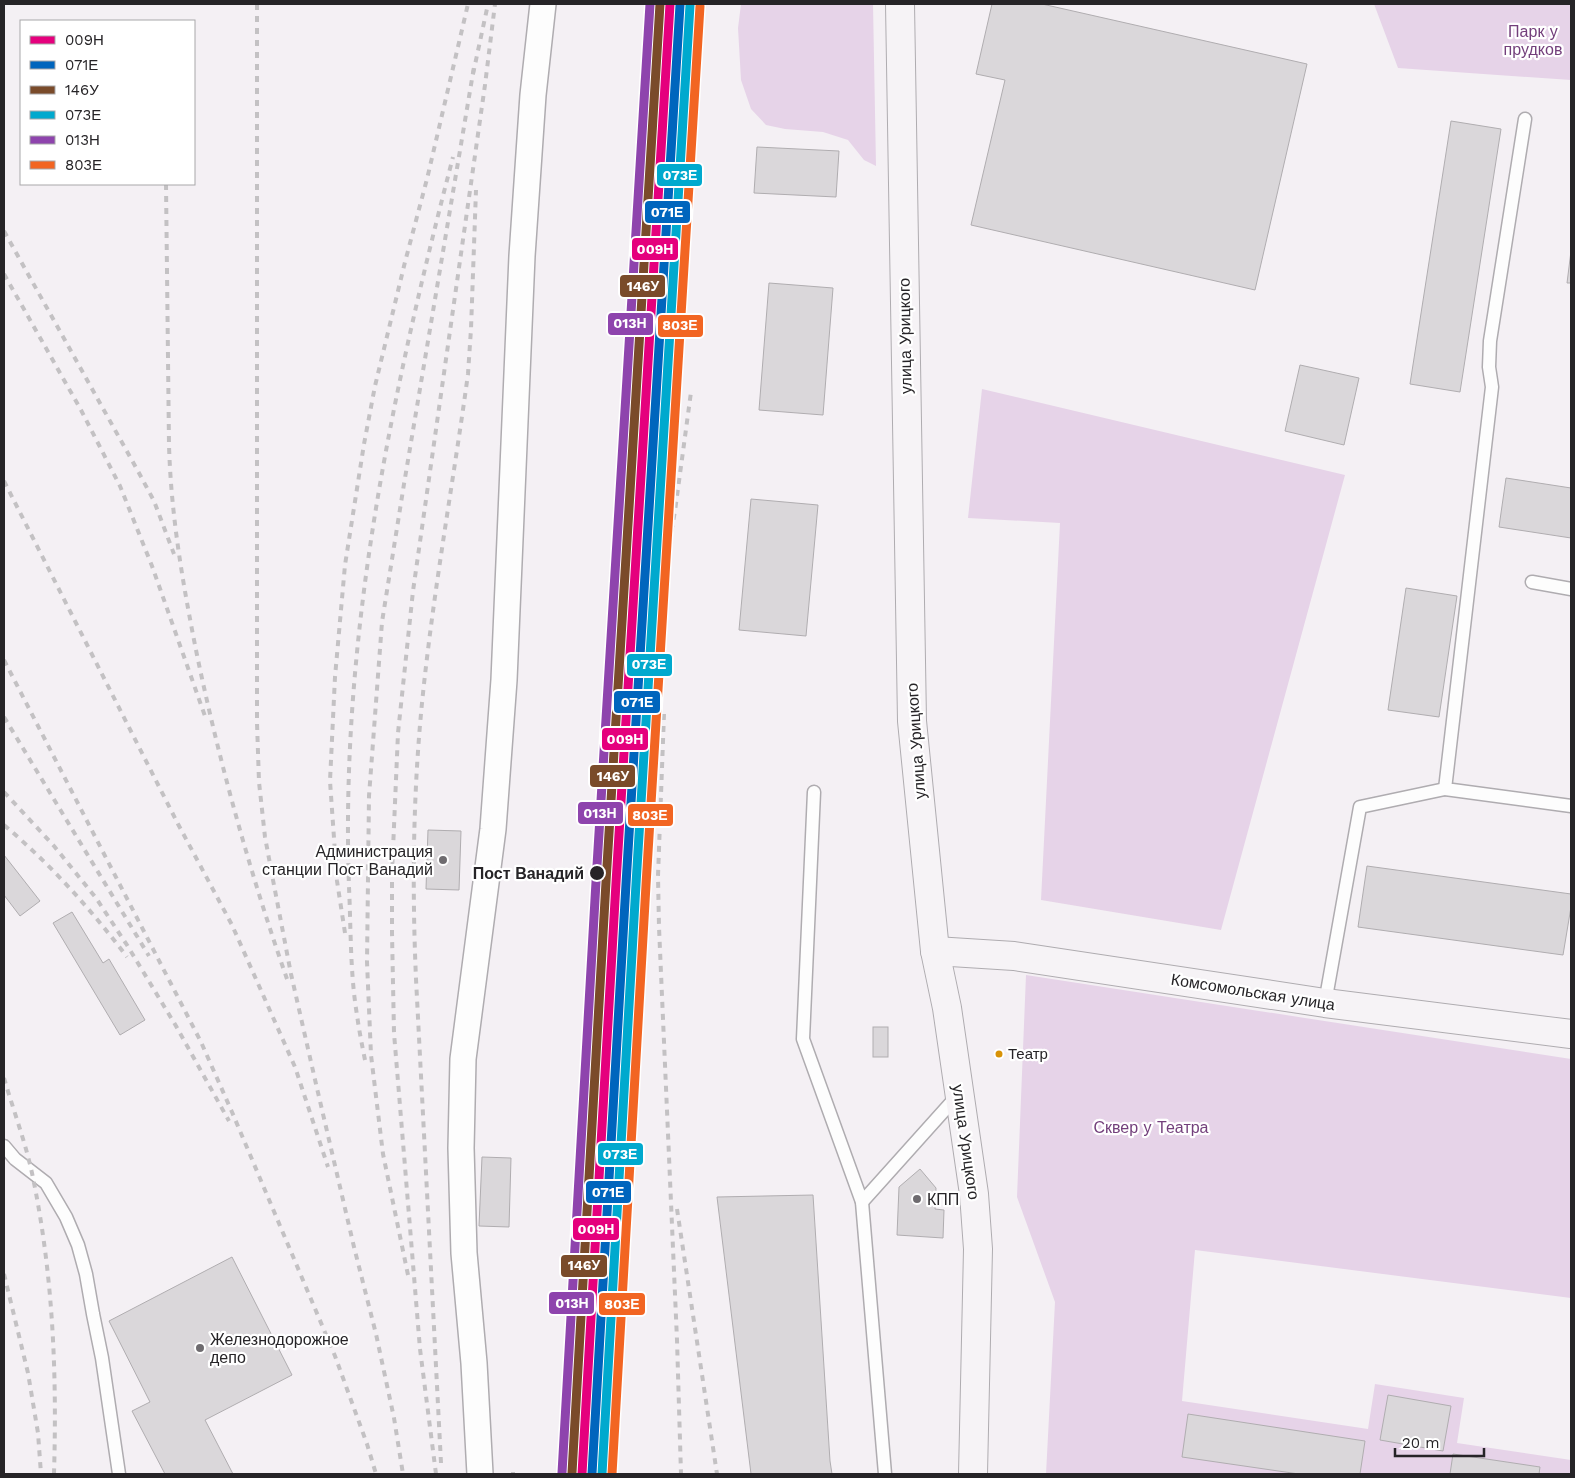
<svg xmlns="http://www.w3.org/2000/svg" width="1575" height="1478" font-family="'Work Sans',sans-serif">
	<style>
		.green { fill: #e6d3e8 }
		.building { fill: #dad7da; stroke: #b0adb0 }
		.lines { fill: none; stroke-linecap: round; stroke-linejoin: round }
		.lane-casing { stroke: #afacb0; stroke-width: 15 }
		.street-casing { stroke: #afacb0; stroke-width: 28 }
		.secondary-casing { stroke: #afacb0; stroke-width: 30 }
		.lane { stroke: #fdfdfd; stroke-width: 12 }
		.street { stroke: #fdfdfd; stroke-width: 25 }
		.secondary { stroke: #f6f3f6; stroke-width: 28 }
		.rail { stroke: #c3c1c3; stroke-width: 4; stroke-dasharray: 6 6; stroke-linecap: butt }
		.rail-1-casing { stroke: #fff; stroke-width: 12 }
		.rail-2-casing { stroke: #fff; stroke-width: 12 }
		.rail-3-casing { stroke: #fff; stroke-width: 12 }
		.rail-4-casing { stroke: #fff; stroke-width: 12 }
		.rail-5-casing { stroke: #fff; stroke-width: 12 }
		.rail-6-casing { stroke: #fff; stroke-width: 12 }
		.rail-1 { stroke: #e5007d; stroke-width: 9 }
		.rail-2 { stroke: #0065bd; stroke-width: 9 }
		.rail-3 { stroke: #7a4b2a; stroke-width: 9 }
		.rail-4 { stroke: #00a9ce; stroke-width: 9 }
		.rail-5 { stroke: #8e44ad; stroke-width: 9 }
		.rail-6 { stroke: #f26522; stroke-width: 9 }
		.poi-dot { fill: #6e6b6f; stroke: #fff; stroke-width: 2 }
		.stop-dot { fill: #262427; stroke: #fff; stroke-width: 2 }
		.bus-dot { fill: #d89206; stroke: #fff; stroke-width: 2 }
		.labels { text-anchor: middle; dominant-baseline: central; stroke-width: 4.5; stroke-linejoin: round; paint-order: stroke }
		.bus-label { font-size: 15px; fill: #262427; stroke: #fff; text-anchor: start }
		.park-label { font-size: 16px; fill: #733f7b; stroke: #fff }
		.street-label { font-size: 16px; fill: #262427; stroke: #fff }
		.poi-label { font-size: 16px; fill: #262427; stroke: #fff; text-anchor: start }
		.stop-label { font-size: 16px; font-weight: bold; fill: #262427; stroke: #fff; text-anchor: end }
		.line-badge { stroke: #fff; stroke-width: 2 }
		.badge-label { font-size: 14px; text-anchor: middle; font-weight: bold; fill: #fff }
	</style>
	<rect width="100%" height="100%" fill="#f4f0f4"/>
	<g class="green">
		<polygon points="741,4 873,4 876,166 864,160 848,140 823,132 785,129 766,125 751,109 741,80 738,28"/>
		<polygon points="1374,4 1571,4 1571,80 1398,68"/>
		<polygon points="982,389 1345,475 1221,930 1041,900 1060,523 968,518"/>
		<polygon points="1026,975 1571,1059 1571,1298 1195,1250 1182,1401 1368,1429 1375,1384 1464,1398 1457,1443 1571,1460 1571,1474 1046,1474 1055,1302 1017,1197"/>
	</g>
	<g class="building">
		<polygon points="992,4 1042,4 1307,64 1255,290 971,225 1005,80 976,74"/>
		<polygon points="1451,121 1501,129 1460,392 1410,384"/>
		<polygon points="757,147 839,151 836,197 754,193"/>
		<polygon points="1571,251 1571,283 1567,283"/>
		<polygon points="769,283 833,288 823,415 759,410"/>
		<polygon points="1300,365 1359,378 1344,445 1285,431"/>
		<polygon points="1506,478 1571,488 1571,538 1499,527"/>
		<polygon points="751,499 818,505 806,636 739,630"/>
		<polygon points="1406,588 1457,596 1439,717 1388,710"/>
		<polygon points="428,830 461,831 459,890 426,889"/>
		<polygon points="4,855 40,901 20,916 4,895"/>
		<polygon points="1367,866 1571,894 1571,907 1563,955 1358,927"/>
		<polygon points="72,912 103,963 109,959 145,1020 120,1035 53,923"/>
		<rect x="873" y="1027" width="15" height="30"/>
		<polygon points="482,1157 511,1158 509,1227 479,1226"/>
		<polygon points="920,1169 936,1188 935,1209 944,1210 943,1238 897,1235 899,1187"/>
		<polygon points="813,1195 830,1461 832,1474 751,1474 717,1197"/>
		<polygon points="232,1257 292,1375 205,1420 233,1474 165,1474 132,1411 150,1402 109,1321"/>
		<polygon points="1388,1395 1451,1406 1443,1451 1380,1440"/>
		<polygon points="1188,1414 1365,1441 1360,1474 1299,1474 1182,1457"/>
		<polygon points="1453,1454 1540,1467 1539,1474 1450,1474"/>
	</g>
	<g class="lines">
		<g class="lane-casing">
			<g id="lane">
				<polyline points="1525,119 1490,341 1489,367 1492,387 1445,789 1571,806"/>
				<polyline points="1532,582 1571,589"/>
				<polyline points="814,792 803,1039 862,1202 885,1474"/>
				<polyline points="1325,1003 1360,807 1445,789"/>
				<polyline points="4,1146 15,1159 46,1183 66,1217 78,1245 86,1274 93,1314 102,1358 119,1474"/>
				<polyline points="862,1202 958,1095"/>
			</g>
		</g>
		<g class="street-casing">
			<polyline id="street" points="480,1474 474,1363 464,1253 461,1148 463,1059 493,829 504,680 522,256 533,95 543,4"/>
		</g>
		<g class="secondary-casing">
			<g id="secondary">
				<polyline points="900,4 912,721 935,951 947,1008 974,1194 978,1249 973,1474"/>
				<polyline points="935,951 1014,956 1325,1003 1571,1034"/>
			</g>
		</g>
		<use href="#lane" class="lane"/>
		<use href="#street" class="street"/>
		<use href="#secondary" class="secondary"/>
		<g class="rail">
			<polyline points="257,4 257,723 259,782 265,837 273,880 291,974 316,1084 354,1247 376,1334 394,1418 403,1474"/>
			<polyline points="473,74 488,4"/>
			<path d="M166,184L169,445C171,516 183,585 197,655C220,765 250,873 287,979"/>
			<polyline points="4,231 139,473 154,501 174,554"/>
			<polyline points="4,274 81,410 120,486 152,566 206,719"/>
			<polyline points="4,481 178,824 232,925 295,1067 328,1167"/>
			<polyline points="4,660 201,1042 232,1112 335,1356 367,1444 376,1474"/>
			<polyline points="664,714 658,876 659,927 677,1340 681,1474"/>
			<polyline points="4,717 149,956"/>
			<polyline points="4,792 54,846 96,898 127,945 176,1026 229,1121"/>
			<path d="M4,825C50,864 90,908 127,957"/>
			<polyline points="619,851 629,767 675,511 691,392"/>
			<polyline points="345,933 337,881 330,781 335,677 345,565 364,444 375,386 405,262 427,179 468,4"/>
			<path d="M365,1060C362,1045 359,1030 357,1015C350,973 351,929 349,887C340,639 391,395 453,157"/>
			<path d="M4,1078C13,1109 25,1141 32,1173C53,1273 57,1372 54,1474"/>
			<polyline points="677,1209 717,1474"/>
			<polyline points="4,1274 28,1373 38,1433 41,1474"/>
			<polyline points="408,1275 383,1154 371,1055 367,962 369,796 382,622 404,484 474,67"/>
			<path d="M441,1463L416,979C412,887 413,795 422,703C433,593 453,484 468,374L471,329L476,190"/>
			<polyline points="436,1474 420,1349 394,1033 392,933 392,873 398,733 413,591 485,85 495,4"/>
			<polyline points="513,1474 513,1472"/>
		</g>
		<g class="rail-1-casing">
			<polyline id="rail-1" points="582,1474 616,883 670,4"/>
		</g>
		<g class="rail-2-casing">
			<polyline id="rail-2" points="592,1474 626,884 680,5"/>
		</g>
		<g class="rail-3-casing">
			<polyline id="rail-3" points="572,1473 606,882 660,4"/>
		</g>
		<g class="rail-4-casing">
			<polyline id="rail-4" points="602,1474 636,884 690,5"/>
		</g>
		<g class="rail-5-casing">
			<polyline id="rail-5" points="562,1473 596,882 650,4"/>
		</g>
		<g class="rail-6-casing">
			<polyline id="rail-6" points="612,1474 646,885 700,6"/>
		</g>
		<use href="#rail-1" class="rail-1"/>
		<use href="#rail-2" class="rail-2"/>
		<use href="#rail-3" class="rail-3"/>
		<use href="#rail-4" class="rail-4"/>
		<use href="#rail-5" class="rail-5"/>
		<use href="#rail-6" class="rail-6"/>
	</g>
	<g class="poi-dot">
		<circle cx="443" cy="860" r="5"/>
		<circle cx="917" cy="1199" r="5"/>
		<circle cx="200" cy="1348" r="5"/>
	</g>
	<circle class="stop-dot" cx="597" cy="873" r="8"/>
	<circle class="bus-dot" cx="999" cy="1054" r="4.5"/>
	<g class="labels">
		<g class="bus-label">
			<text x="1008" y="1054">Театр</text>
		</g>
		<g class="park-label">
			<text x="1533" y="31">Парк у<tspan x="1533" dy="18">прудков</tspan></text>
			<text x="1151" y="1127">Сквер у Театра</text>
		</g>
		<g class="street-label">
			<text transform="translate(905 336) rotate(-91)">улица Урицкого</text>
			<text transform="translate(916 741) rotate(-94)">улица Урицкого</text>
			<text transform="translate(1253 992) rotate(9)">Комсомольская улица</text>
			<text transform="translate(966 1142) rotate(82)">улица Урицкого</text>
		</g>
		<g class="poi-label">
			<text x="433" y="851" text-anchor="end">Администрация<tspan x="433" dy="18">станции Пост Ванадий</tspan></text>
			<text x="927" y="1199">КПП</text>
			<text x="210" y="1339">Железнодорожное<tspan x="210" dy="18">депо</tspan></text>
		</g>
		<g class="stop-label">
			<text x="584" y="873">Пост Ванадий</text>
		</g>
	</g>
	<g class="line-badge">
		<rect x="656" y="163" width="47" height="24" rx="5" fill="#00a9ce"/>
		<rect x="644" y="200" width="47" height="24" rx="5" fill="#0065bd"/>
		<rect x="631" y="237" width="48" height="24" rx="5" fill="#e5007d"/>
		<rect x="619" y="274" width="47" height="24" rx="5" fill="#7a4b2a"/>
		<rect x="607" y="312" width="47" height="24" rx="5" fill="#8e44ad"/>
		<rect x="657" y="314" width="47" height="24" rx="5" fill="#f26522"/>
		<rect x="626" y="653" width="47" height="24" rx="5" fill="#00a9ce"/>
		<rect x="613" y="690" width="48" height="24" rx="5" fill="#0065bd"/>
		<rect x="601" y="727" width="48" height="24" rx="5" fill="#e5007d"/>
		<rect x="589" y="764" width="47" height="24" rx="5" fill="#7a4b2a"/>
		<rect x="577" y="801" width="47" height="24" rx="5" fill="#8e44ad"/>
		<rect x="627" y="803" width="47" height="24" rx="5" fill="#f26522"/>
		<rect x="597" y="1142" width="47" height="24" rx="5" fill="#00a9ce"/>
		<rect x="585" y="1180" width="47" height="24" rx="5" fill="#0065bd"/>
		<rect x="572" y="1217" width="48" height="24" rx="5" fill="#e5007d"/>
		<rect x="560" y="1254" width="48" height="24" rx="5" fill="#7a4b2a"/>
		<rect x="548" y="1291" width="47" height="24" rx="5" fill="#8e44ad"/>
		<rect x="598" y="1292" width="48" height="24" rx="5" fill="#f26522"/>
	</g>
	<g class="badge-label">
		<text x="680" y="180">073Е</text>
		<text x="667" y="217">071Е</text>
		<text x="655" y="254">009Н</text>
		<text x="643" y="291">146У</text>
		<text x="630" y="328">013Н</text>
		<text x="680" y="330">803Е</text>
		<text x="649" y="669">073Е</text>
		<text x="637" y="707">071Е</text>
		<text x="625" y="744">009Н</text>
		<text x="613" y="781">146У</text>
		<text x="600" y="818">013Н</text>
		<text x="650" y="820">803Е</text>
		<text x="620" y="1159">073Е</text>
		<text x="608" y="1197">071Е</text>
		<text x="596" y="1234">009Н</text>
		<text x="584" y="1270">146У</text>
		<text x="572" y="1308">013Н</text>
		<text x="622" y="1309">803Е</text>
	</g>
	<rect width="1575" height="1478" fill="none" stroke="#262427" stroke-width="10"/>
	<rect x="20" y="20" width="175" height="165" fill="#ffffff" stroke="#a8a7a9"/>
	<rect x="30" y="36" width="25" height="8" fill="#e5007d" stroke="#a8a7a9"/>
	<text x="65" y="45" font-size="15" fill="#262427">009Н</text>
	<rect x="30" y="61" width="25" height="8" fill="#0065bd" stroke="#a8a7a9"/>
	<text x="65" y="70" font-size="15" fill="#262427">071Е</text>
	<rect x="30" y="86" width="25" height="8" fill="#7a4b2a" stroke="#a8a7a9"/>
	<text x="65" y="95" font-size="15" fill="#262427">146У</text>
	<rect x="30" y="111" width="25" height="8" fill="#00a9ce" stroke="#a8a7a9"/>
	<text x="65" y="120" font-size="15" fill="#262427">073Е</text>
	<rect x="30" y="136" width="25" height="8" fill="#8e44ad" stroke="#a8a7a9"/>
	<text x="65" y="145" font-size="15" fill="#262427">013Н</text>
	<rect x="30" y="161" width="25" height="8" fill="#f26522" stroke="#a8a7a9"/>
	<text x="65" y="170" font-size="15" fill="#262427">803Е</text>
	<path d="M1395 1448v8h89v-8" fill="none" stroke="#262427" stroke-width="2.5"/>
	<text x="1402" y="1448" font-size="15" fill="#262427" stroke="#ffffff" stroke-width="4" paint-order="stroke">20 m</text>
</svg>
